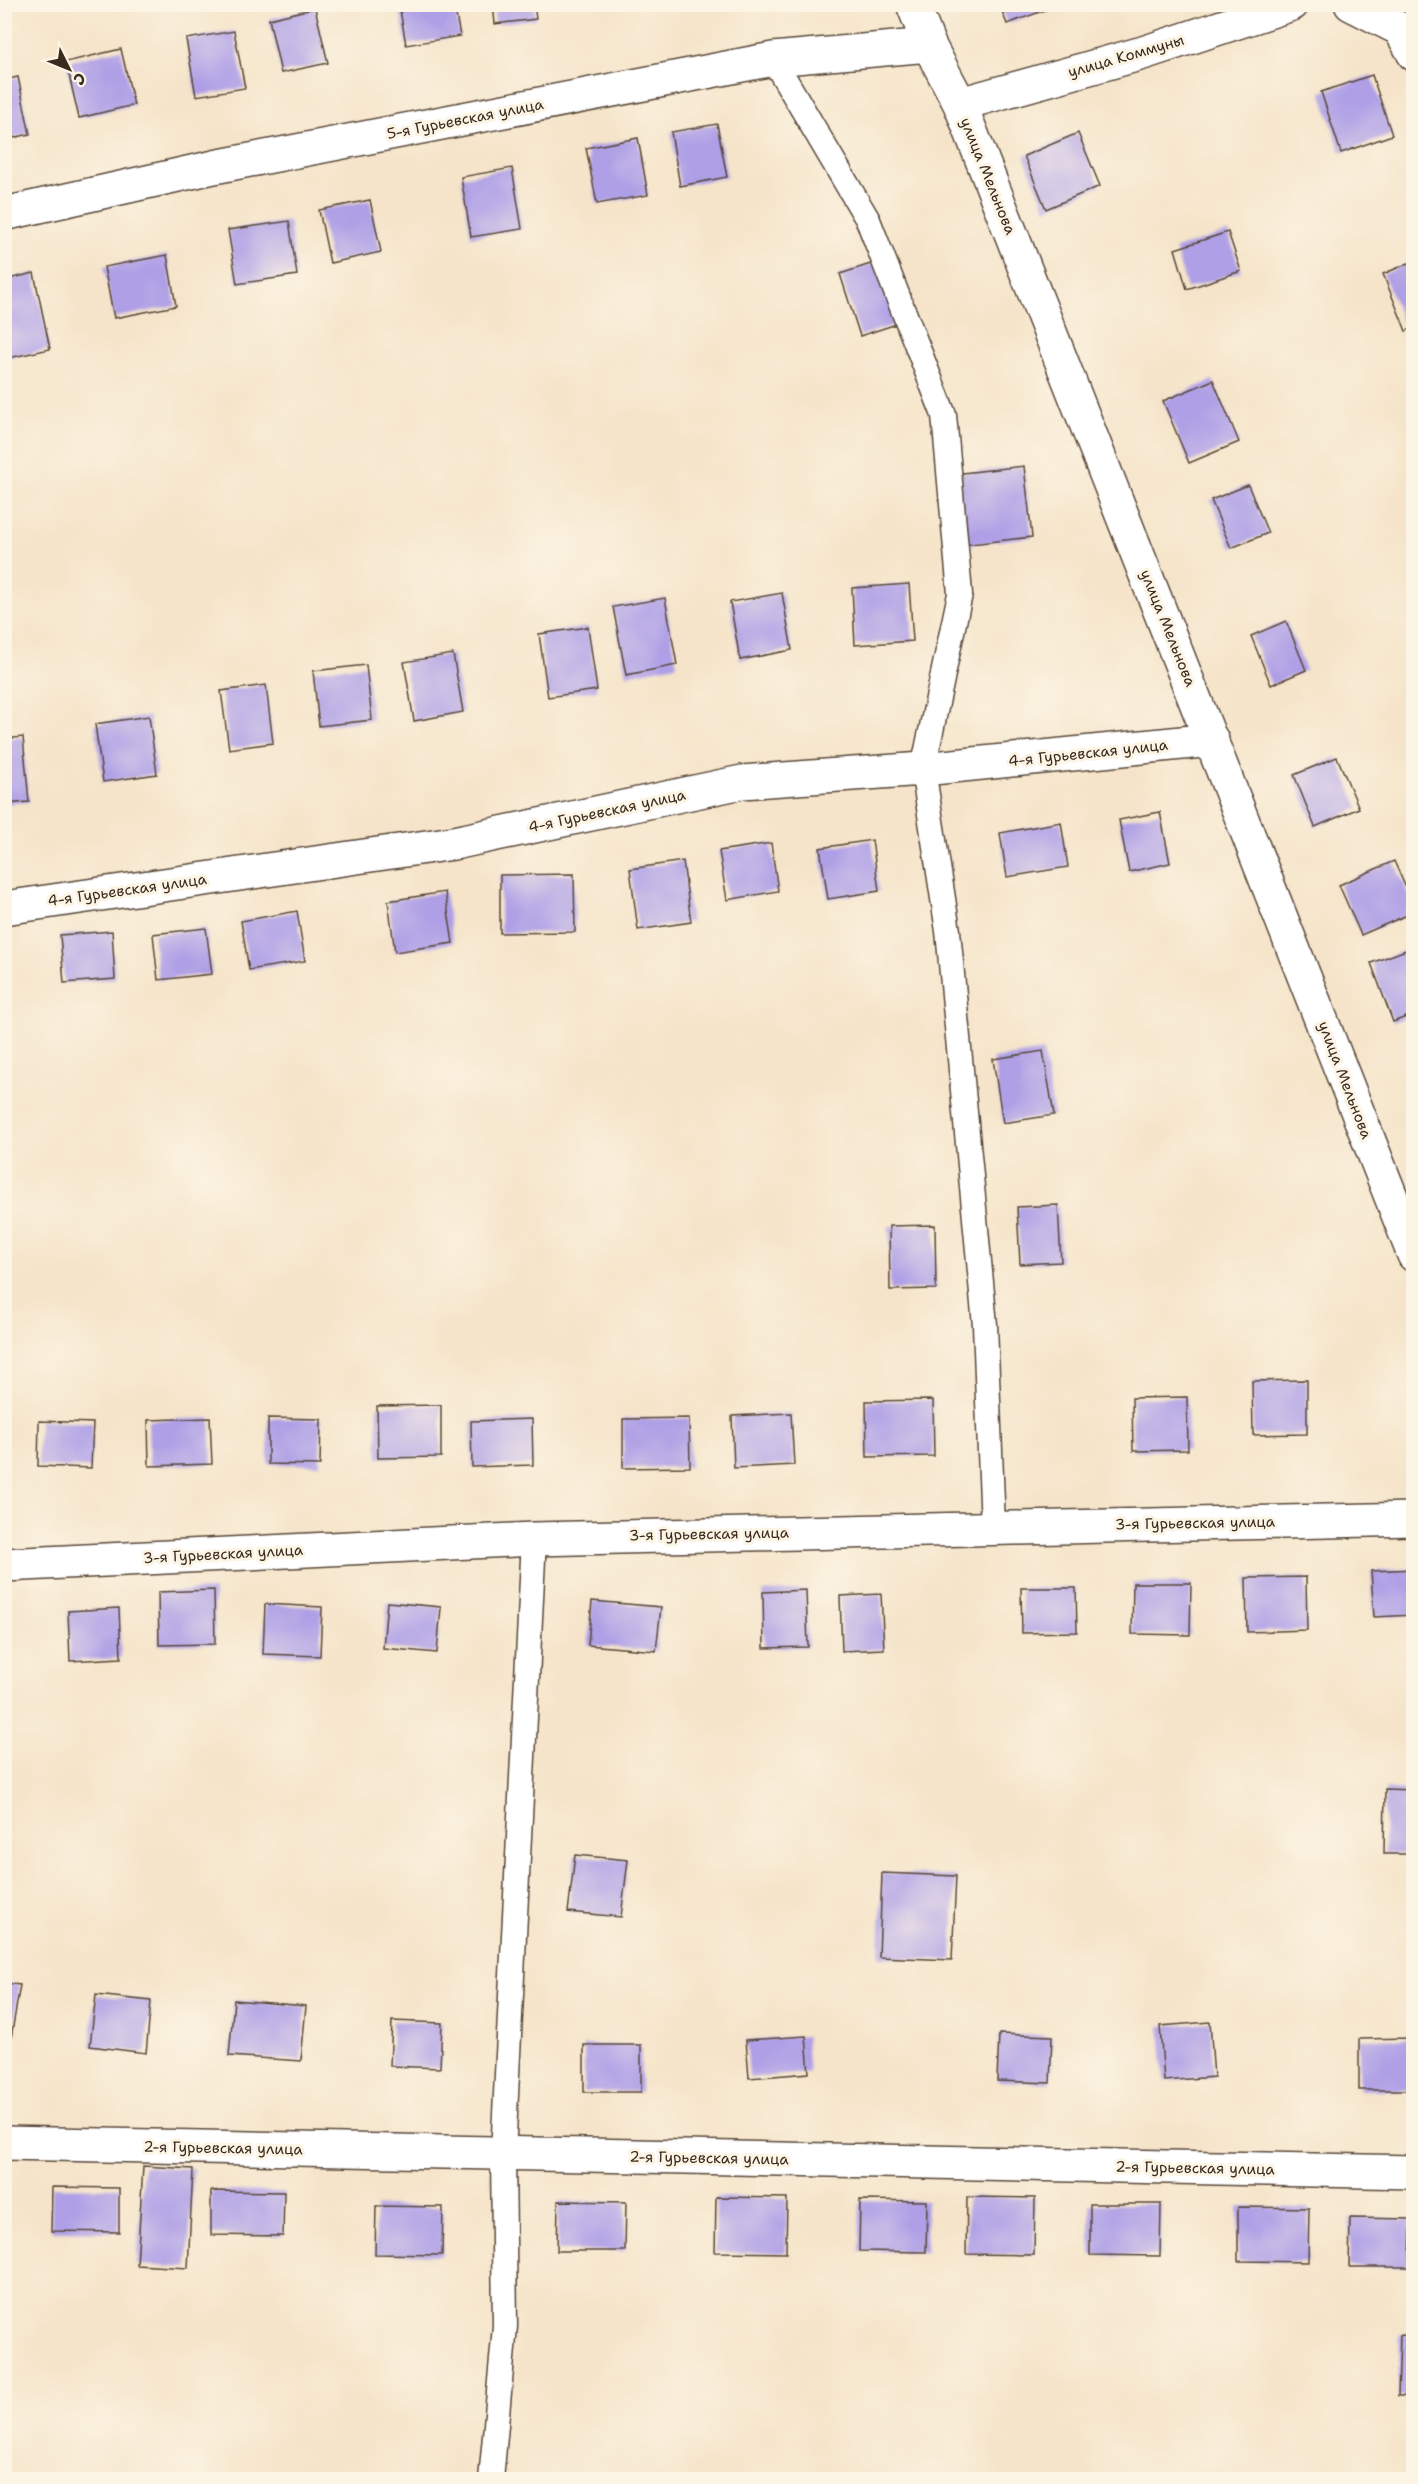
<svg xmlns="http://www.w3.org/2000/svg" width="1418" height="2484" font-family="'Shantell Sans',sans-serif">
	<style>
		.building { fill: #ae9fe6 }
		.lines { fill: none; stroke-linecap: round; stroke-linejoin: round }
		.service-casing { stroke: #574638; stroke-width: 27 }
		.minor-casing { stroke: #574638; stroke-width: 36 }
		.secondary-casing { stroke: #574638; stroke-width: 36 }
		.service { stroke: #fff; stroke-width: 24 }
		.minor { stroke: #fff; stroke-width: 33 }
		.secondary { stroke: #fff; stroke-width: 33 }
		.labels { text-anchor: middle; dominant-baseline: central; stroke-width: 6; stroke-linejoin: round; paint-order: stroke }
		.street-label { font-size: 15px; fill: #3b2a1e; stroke: #fcf5e5 }
	</style>
	<rect width="100%" height="100%" fill="#fcf5e5"/>
	<filter id="ink" filterUnits="userSpaceOnUse"><feTurbulence type="fractalNoise" baseFrequency=".0167" numOctaves="2"/><feDisplacementMap in="SourceGraphic" scale="12" xChannelSelector="R" yChannelSelector="G"/><feConvolveMatrix kernelMatrix="1 2 1 2 8 2 1 2 1" color-interpolation-filters="sRGB"/></filter>
	<filter id="wash" filterUnits="userSpaceOnUse"><feTurbulence type="fractalNoise" baseFrequency=".008" numOctaves="4" result="noise"/><feDisplacementMap in="SourceGraphic" scale="24" xChannelSelector="R" yChannelSelector="G"/><feGaussianBlur stdDeviation="1.35" result="paint"/><feColorMatrix in="noise" values="0 0 0 0 0 0 0 0 0 0 0 0 0 0 0 0 0 1.4 0 .05"/><feComposite in="paint" operator="in"/></filter>
	<g filter="url(#wash)">
		<rect width="100%" height="100%" fill="#f5e4c9"/>
		<g id="blocks">
			<g class="building">
				<polygon points="399,4 454,4 460,36 406,45"/>
				<polygon points="493,4 534,4 536,19 495,24"/>
				<polygon points="999,4 1059,4 1059,5 1007,24"/>
				<polygon points="315,8 328,63 281,73 269,19"/>
				<polygon points="234,31 245,88 196,96 186,39"/>
				<polygon points="121,49 134,105 79,118 66,62"/>
				<polygon points="1372,75 1392,135 1341,153 1321,92"/>
				<polygon points="18,77 30,134 4,140 4,80"/>
				<polygon points="717,124 727,177 680,186 671,132"/>
				<polygon points="1078,133 1100,186 1046,209 1024,156"/>
				<polygon points="638,138 648,195 597,204 586,148"/>
				<polygon points="512,168 522,229 471,237 461,177"/>
				<polygon points="370,200 381,252 330,263 319,210"/>
				<polygon points="289,221 297,275 237,284 228,230"/>
				<polygon points="1228,232 1241,271 1187,289 1175,249"/>
				<polygon points="167,255 176,306 114,318 104,267"/>
				<polygon points="892,257 912,319 860,336 840,274"/>
				<polygon points="1414,261 1414,328 1406,331 1383,274"/>
				<polygon points="34,273 50,349 4,359 4,280"/>
				<polygon points="1213,380 1239,442 1189,463 1163,401"/>
				<polygon points="1024,466 1032,537 962,545 954,474"/>
				<polygon points="1248,485 1268,533 1231,548 1211,500"/>
				<polygon points="909,584 913,641 855,645 852,588"/>
				<polygon points="782,593 792,650 740,660 730,602"/>
				<polygon points="665,598 677,665 626,675 613,607"/>
				<polygon points="1286,621 1306,670 1271,685 1251,636"/>
				<polygon points="588,627 597,690 548,697 539,634"/>
				<polygon points="453,654 463,712 414,721 404,662"/>
				<polygon points="366,665 372,720 319,726 313,671"/>
				<polygon points="266,685 273,743 229,749 221,691"/>
				<polygon points="149,716 157,774 103,782 95,724"/>
				<polygon points="23,737 29,802 4,804 4,739"/>
				<polygon points="1337,757 1359,808 1315,827 1294,775"/>
				<polygon points="1160,812 1170,863 1129,872 1119,820"/>
				<polygon points="1061,822 1068,867 1007,877 1000,833"/>
				<polygon points="872,840 879,891 828,899 820,848"/>
				<polygon points="771,843 778,891 727,900 719,851"/>
				<polygon points="683,861 691,922 638,930 630,869"/>
				<polygon points="1394,861 1414,906 1414,912 1361,935 1339,885"/>
				<polygon points="574,874 575,932 500,933 500,875"/>
				<polygon points="445,892 453,943 395,952 388,901"/>
				<polygon points="297,911 305,961 249,970 241,921"/>
				<polygon points="206,928 212,974 158,980 153,934"/>
				<polygon points="112,931 115,979 64,983 60,935"/>
				<polygon points="1414,947 1414,1014 1393,1022 1371,963"/>
				<polygon points="1043,1051 1054,1115 1003,1123 993,1059"/>
				<polygon points="1058,1205 1061,1262 1020,1264 1017,1207"/>
				<polygon points="935,1225 936,1289 890,1290 889,1226"/>
				<polygon points="1307,1380 1307,1434 1253,1435 1252,1381"/>
				<polygon points="1187,1397 1188,1450 1133,1451 1132,1398"/>
				<polygon points="933,1400 934,1456 867,1457 866,1401"/>
				<polygon points="441,1405 441,1457 378,1458 377,1406"/>
				<polygon points="791,1413 794,1465 734,1468 732,1416"/>
				<polygon points="210,1418 212,1464 149,1466 148,1420"/>
				<polygon points="268,1418 321,1419 320,1465 268,1464"/>
				<polygon points="689,1418 690,1467 623,1468 623,1419"/>
				<polygon points="532,1419 533,1465 472,1467 471,1421"/>
				<polygon points="39,1421 93,1423 91,1468 38,1466"/>
				<polygon points="1414,1569 1414,1615 1374,1617 1371,1571"/>
				<polygon points="1306,1577 1307,1630 1247,1632 1246,1578"/>
				<polygon points="1133,1583 1191,1583 1190,1635 1132,1634"/>
				<polygon points="1021,1588 1076,1588 1077,1632 1022,1633"/>
				<polygon points="214,1590 215,1644 159,1645 158,1592"/>
				<polygon points="806,1590 808,1647 764,1648 763,1592"/>
				<polygon points="881,1594 884,1649 842,1651 840,1596"/>
				<polygon points="592,1601 661,1607 656,1651 588,1645"/>
				<polygon points="387,1602 441,1607 437,1653 383,1648"/>
				<polygon points="265,1604 322,1607 320,1656 263,1654"/>
				<polygon points="119,1608 121,1658 70,1661 68,1611"/>
				<polygon points="1385,1789 1414,1790 1414,1854 1384,1854"/>
				<polygon points="575,1855 628,1860 621,1917 568,1912"/>
				<polygon points="882,1873 956,1876 952,1960 879,1957"/>
				<polygon points="4,1983 20,1985 9,2050 4,2049"/>
				<polygon points="96,1995 151,2001 146,2053 90,2046"/>
				<polygon points="234,2000 306,2006 301,2061 229,2056"/>
				<polygon points="392,2021 442,2023 440,2068 390,2066"/>
				<polygon points="1210,2022 1214,2077 1164,2081 1160,2026"/>
				<polygon points="999,2034 1052,2036 1050,2083 997,2081"/>
				<polygon points="806,2036 809,2073 749,2078 746,2040"/>
				<polygon points="1414,2038 1414,2090 1359,2090 1359,2039"/>
				<rect x="584" y="2045" width="57" height="47"/>
				<polygon points="143,2166 193,2169 188,2268 137,2265"/>
				<polygon points="52,2187 119,2188 119,2232 51,2231"/>
				<polygon points="211,2191 284,2192 283,2236 211,2235"/>
				<polygon points="716,2197 787,2198 786,2253 715,2252"/>
				<polygon points="967,2197 1035,2198 1034,2255 966,2254"/>
				<polygon points="860,2200 927,2201 926,2252 859,2251"/>
				<polygon points="558,2201 626,2202 625,2251 557,2251"/>
				<polygon points="1090,2204 1161,2204 1160,2256 1090,2255"/>
				<polygon points="376,2206 443,2207 442,2255 375,2254"/>
				<polygon points="1238,2207 1309,2208 1308,2262 1238,2261"/>
				<polygon points="1350,2218 1411,2219 1410,2267 1349,2267"/>
				<polygon points="1400,2335 1414,2336 1414,2396 1398,2396"/>
			</g>
		</g>
	</g>
	<g filter="url(#ink)">
		<use href="#blocks" fill-opacity="0" stroke="#574638" stroke-width="1.5"/>
		<g class="lines">
			<g class="service-casing">
				<g id="service">
					<polyline points="773,59 868,220 944,415 960,594 923,769 948,931 985,1325 993,1527"/>
					<polyline points="491,2480 505,2326 503,2154 534,1539"/>
				</g>
			</g>
			<g class="minor-casing">
				<g id="minor">
					<polyline points="1351,4 1400,29 1414,54"/>
					<polyline points="960,104 1143,53 1292,4"/>
					<polyline points="4,214 214,167 773,59 929,45"/>
					<polyline points="4,908 454,843 742,782 923,769 1212,740"/>
					<polyline points="4,1565 534,1539 1414,1519"/>
					<polyline points="4,2143 1414,2172"/>
				</g>
			</g>
			<g class="secondary-casing">
				<polyline id="secondary" points="913,4 929,45 960,104 1414,1255"/>
			</g>
			<use href="#service" class="service"/>
			<use href="#minor" class="minor"/>
			<use href="#secondary" class="secondary"/>
		</g>
	</g>
	<g class="labels">
		<g class="street-label">
			<text transform="translate(1126 56) rotate(-16)">улица Коммуны</text>
			<text transform="translate(465 119) rotate(-11)">5-я Гурьевская улица</text>
			<text transform="translate(988 176) rotate(68)">улица Мельнова</text>
			<text transform="translate(1168 628) rotate(68)">улица Мельнова</text>
			<text transform="translate(1088 753) rotate(-6)">4-я Гурьевская улица</text>
			<text transform="translate(607 811) rotate(-12)">4-я Гурьевская улица</text>
			<text transform="translate(127 890) rotate(-8)">4-я Гурьевская улица</text>
			<text transform="translate(1345 1080) rotate(69)">улица Мельнова</text>
			<text transform="translate(1195 1523) rotate(-1)">3-я Гурьевская улица</text>
			<text transform="translate(709 1534) rotate(-1)">3-я Гурьевская улица</text>
			<text transform="translate(223 1554) rotate(-3)">3-я Гурьевская улица</text>
			<text transform="translate(223 2148) rotate(1)">2-я Гурьевская улица</text>
			<text transform="translate(709 2158) rotate(1)">2-я Гурьевская улица</text>
			<text transform="translate(1195 2168) rotate(1)">2-я Гурьевская улица</text>
		</g>
	</g>
	<rect width="1418" height="2484" fill="none" stroke="#fcf5e5" stroke-width="24"/>
	<g transform="translate(69 69) rotate(133)" stroke="#fcf5e5" stroke-width="4.5" paint-order="stroke">
	<path d="M0-4.5L10 22L0 15L-10 22Z" fill="#3b2a1e"/>
	<text y="-9" font-size="16" font-weight="bold" text-anchor="middle" fill="#3b2a1e">С</text>
	</g>
</svg>
